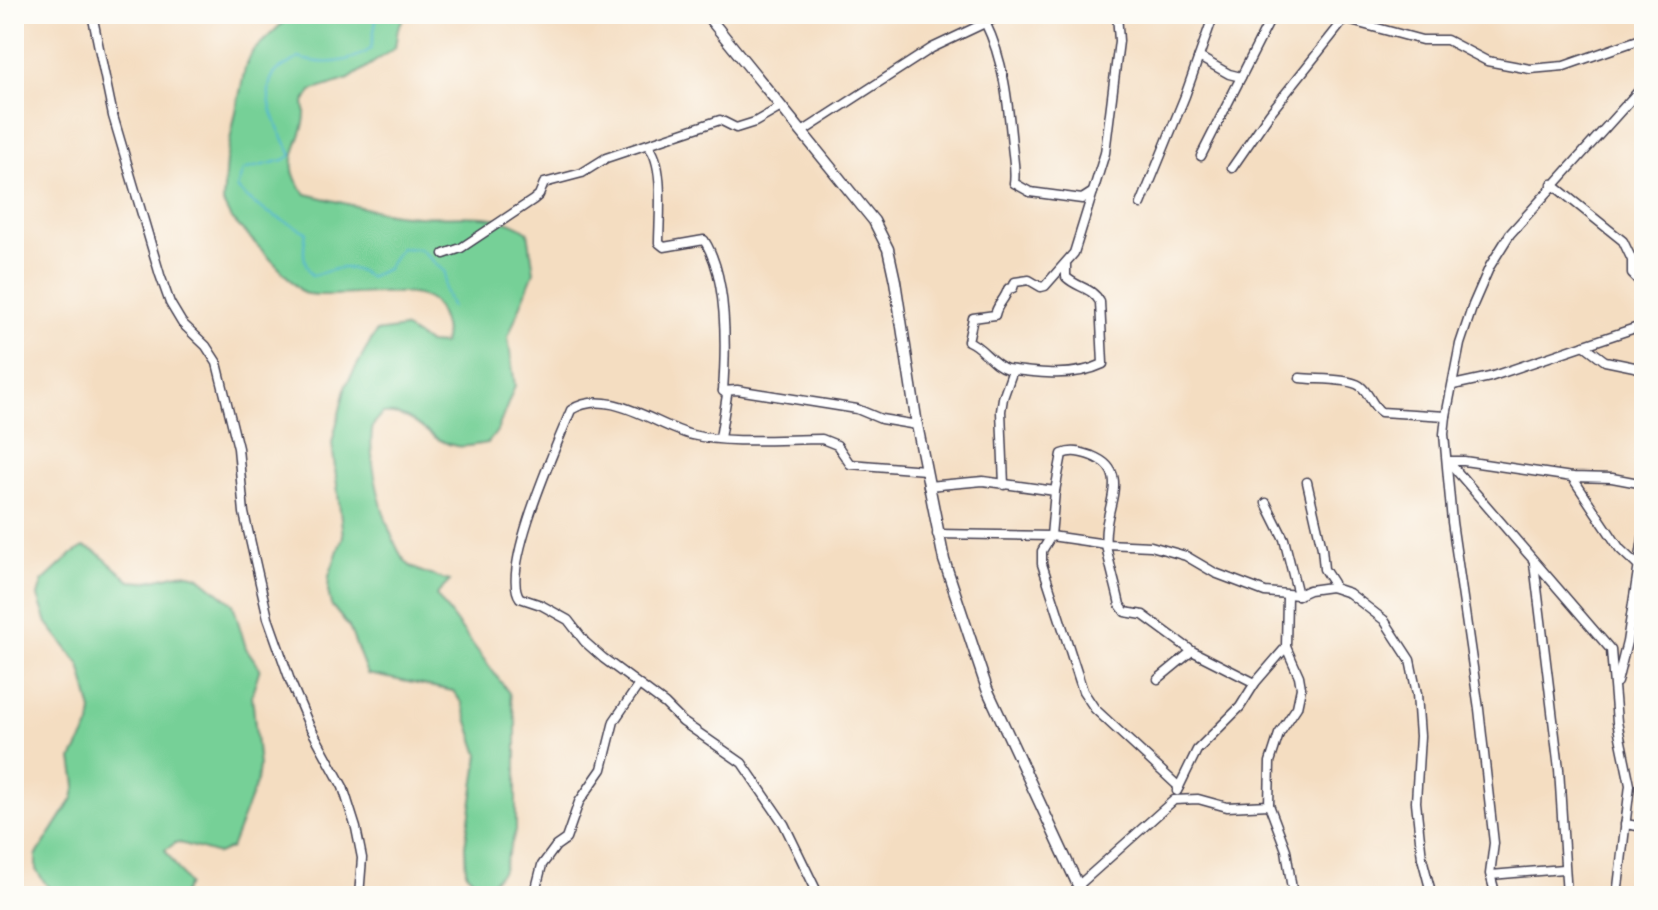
<svg xmlns="http://www.w3.org/2000/svg" width="1658" height="910" font-family="Alegreya,serif">
	<style>
		.green { fill: #76d097; stroke: #4c7969; stroke-width: 2 }
		.lines { fill: none; stroke-linecap: round; stroke-linejoin: round }
		.stream { stroke: #55b7d3; stroke-width: 2 }
		.minor-casing { stroke: #423e4f; stroke-width: 11 }
		.tertiary-casing { stroke: #423e4f; stroke-width: 13 }
		.minor { stroke: #fff; stroke-width: 8 }
		.tertiary { stroke: #fff; stroke-width: 10 }
	</style>
	<rect width="100%" height="100%" fill="#fdfcf7"/>
	<filter id="ink" filterUnits="userSpaceOnUse"><feTurbulence type="fractalNoise" baseFrequency=".0125" numOctaves="2"/><feDisplacementMap in="SourceGraphic" scale="16" xChannelSelector="R" yChannelSelector="G"/><feConvolveMatrix kernelMatrix="1 2 1 2 8 2 1 2 1" color-interpolation-filters="sRGB"/></filter>
	<filter id="wash" filterUnits="userSpaceOnUse"><feTurbulence type="fractalNoise" baseFrequency=".006" numOctaves="4" result="noise"/><feDisplacementMap in="SourceGraphic" scale="32" xChannelSelector="R" yChannelSelector="G"/><feGaussianBlur stdDeviation="1.8" result="paint"/><feColorMatrix in="noise" values="0 0 0 0 0 0 0 0 0 0 0 0 0 0 0 0 0 1.4 0 .05"/><feComposite in="paint" operator="in"/></filter>
	<g filter="url(#wash)">
		<rect width="100%" height="100%" fill="#f4ddc1"/>
		<g class="green">
			<path d="M292,14H406L398,28L395,48L349,79L311,91L304,103C312,138 273,158 306,194C342,202 380,214 417,216C454,219 497,209 528,232L534,272L508,337L515,386L497,431L488,443C478,444 466,448 456,446C427,441 415,410 382,414C380,417 376,420 374,424C363,448 388,548 409,565C419,573 438,577 450,581L436,595L509,693L516,722V830L502,872L491,883H477L466,873L465,846L479,755L462,703L453,691L367,674L349,627L331,605L328,591L329,576L343,536L332,443L346,385L376,332L404,328L428,343L443,344C446,332 445,326 440,314C438,310 437,306 434,303C414,282 333,301 303,293L230,217L223,203L226,160L245,68L252,52Z"/>
			<polygon points="84,547 97,552 130,581 144,582 184,573 198,576 233,604 246,648 260,668 252,694 259,766 257,781 231,848 218,854 177,842 165,850 188,884 181,896 59,896 53,894 36,870 36,856 73,798 76,785 72,759 90,725 92,711 80,665 47,623 38,596 42,582 72,554"/>
		</g>
		<g class="lines">
			<path class="stream" d="M377,14L371,49C350,63 324,66 299,58C293,62 283,66 277,71C256,91 281,135 292,155L284,160L243,170L237,188C257,210 281,219 306,232C303,249 302,261 312,276C335,269 348,262 369,277L387,269L400,248L420,249L445,272V290L452,308"/>
		</g>
	</g>
	<g filter="url(#ink)">
		<g class="lines">
			<g class="minor-casing">
				<g id="minor">
					<polyline points="92,14 113,116 160,275 170,303 182,323 206,346 217,363 238,448 244,513 268,618 291,683 309,725 343,787 356,828 362,858 359,896"/>
					<polyline points="1325,14 1422,40 1447,40 1487,61 1530,69 1564,66 1644,38"/>
					<path d="M985,22C1004,60 1008,103 1012,145C1013,158 1016,169 1014,183L1030,192L1082,199L1093,192"/>
					<polyline points="1199,57 1229,74 1241,77"/>
					<polyline points="802,132 932,48 1004,14"/>
					<path d="M648,146C665,162 659,219 659,243L664,247L704,240C728,277 726,348 723,391L737,390L857,409L881,419L917,425"/>
					<polyline points="1201,156 1273,14"/>
					<polyline points="1232,168 1270,113 1344,20"/>
					<polyline points="1552,184 1623,241 1632,260 1632,274 1644,286"/>
					<polyline points="1141,204 1185,96 1214,14"/>
					<polyline points="444,254 461,248 533,200 539,195 544,183 582,173 606,158 720,120 736,128 755,122 781,107"/>
					<path d="M1066,265V277C1077,288 1092,287 1100,302L1103,364C1074,378 1038,373 1007,369C992,365 983,347 968,341L973,318L995,315C997,304 1005,300 1008,289L1013,288L1015,282L1029,280L1041,287L1045,286L1074,253L1105,153L1119,41L1117,14"/>
					<polyline points="1584,345 1605,361 1644,369"/>
					<path d="M1300,378C1315,380 1349,378 1360,386C1369,392 1371,405 1381,412L1446,416"/>
					<polyline points="1453,385 1490,377 1644,325"/>
					<polyline points="720,438 727,395 723,391"/>
					<polyline points="1448,461 1611,650 1617,722 1630,785 1617,896"/>
					<polyline points="1448,461 1464,461 1572,477 1612,478 1644,484"/>
					<polyline points="1572,477 1620,549 1637,565"/>
					<polyline points="1307,482 1322,548 1324,569 1333,583 1331,587"/>
					<polyline points="1004,485 1001,411 1003,398 1013,370"/>
					<polyline points="928,486 983,481 1055,491 1051,536 1042,551 1042,564 1083,691 1095,709 1179,787"/>
					<path d="M1055,491L1062,454C1072,450 1081,452 1092,456C1135,473 1101,510 1106,544C1109,565 1116,585 1120,605L1125,612L1143,615L1192,651"/>
					<polyline points="1266,503 1284,539 1298,595"/>
					<polyline points="937,534 1051,536 1106,544 1151,546 1186,556 1215,573 1265,592 1298,595 1309,590 1331,587 1349,593 1384,620 1410,660 1417,694 1420,736 1416,802 1422,858 1432,896"/>
					<polyline points="1534,563 1559,769 1567,896"/>
					<polyline points="1287,596 1286,647 1299,676 1301,688 1297,707 1279,734 1270,762 1269,805 1286,850 1293,896"/>
					<polyline points="1158,679 1192,651 1255,683"/>
					<polyline points="1617,682 1627,642 1644,532"/>
					<polyline points="1177,791 1197,750 1240,707 1255,683 1286,647"/>
					<polyline points="1625,824 1644,827"/>
					<polyline points="1491,875 1563,869"/>
					<polyline points="1080,884 1174,800 1198,799 1227,807 1269,805"/>
					<polyline points="534,896 542,865 556,846 566,839 579,802 602,769 614,721 638,686"/>
					<path d="M819,896L784,824L742,763L683,722L665,704L603,658L585,642L568,620L541,605L520,598C499,572 558,442 571,410C608,386 656,426 692,435C729,444 783,439 822,439L837,445L850,464L925,470"/>
					<polyline points="1496,896 1490,874 1494,843 1479,709 1452,522 1444,434 1446,416 1460,344 1473,305 1490,266 1510,234 1644,85"/>
				</g>
			</g>
			<g class="tertiary-casing">
				<polyline id="tertiary" points="706,14 874,221 888,249 895,281 917,425 944,560 987,689 1083,896"/>
			</g>
			<use href="#minor" class="minor"/>
			<use href="#tertiary" class="tertiary"/>
		</g>
	</g>
	<rect width="1658" height="910" fill="none" stroke="#fdfcf7" stroke-width="48"/>
</svg>
